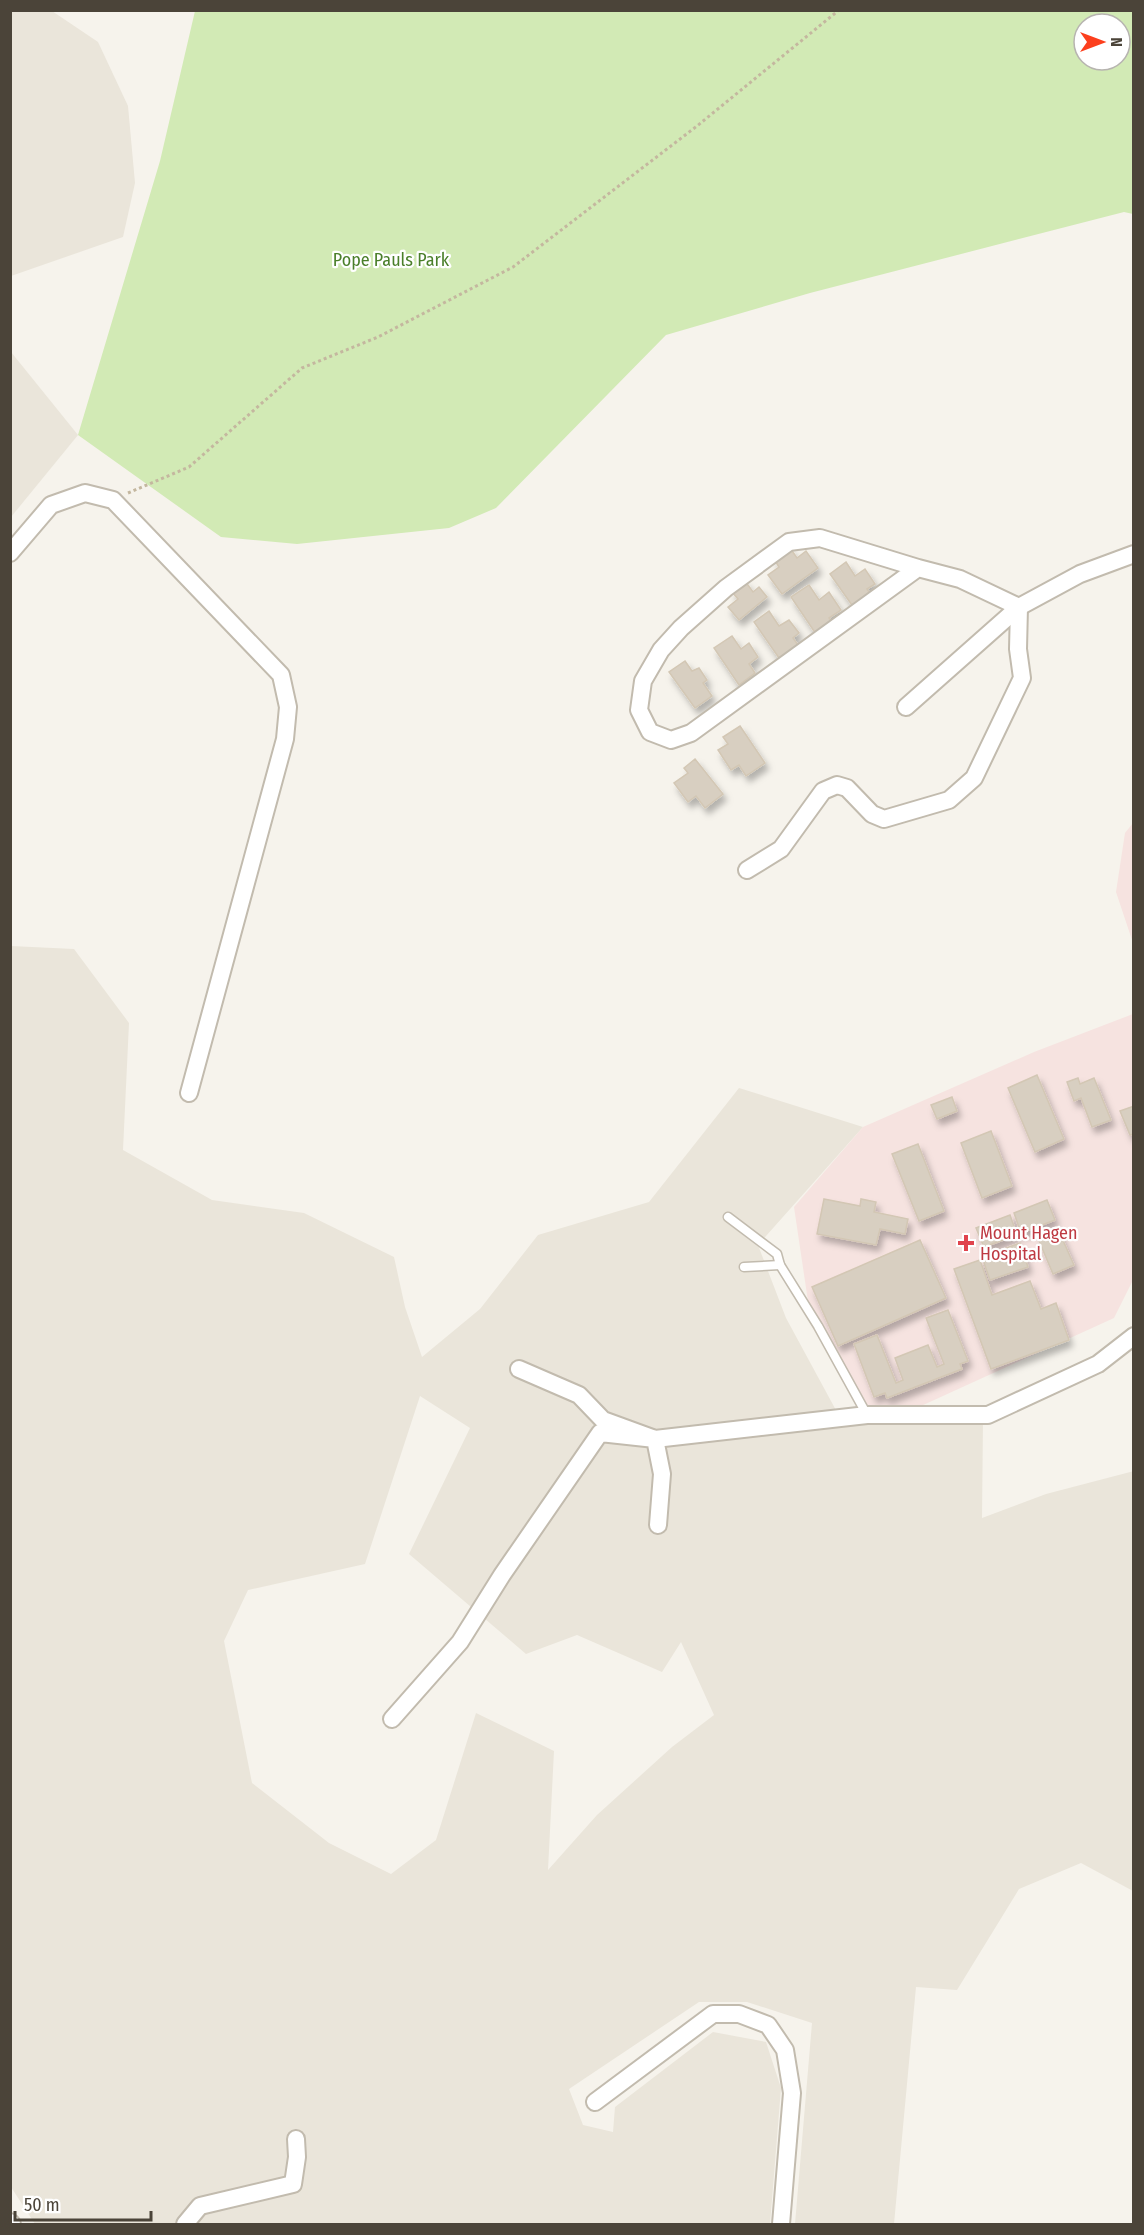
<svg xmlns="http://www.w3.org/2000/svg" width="1144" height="2235" font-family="'Fira Sans Condensed',sans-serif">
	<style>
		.residential { fill: #eae5da; fill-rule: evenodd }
		.medical { fill: #f6e3e0 }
		.green { fill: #d2eab5; fill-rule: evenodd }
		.building { fill: #d8cfc1; stroke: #d3c7b4; stroke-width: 1.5; filter: url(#shadow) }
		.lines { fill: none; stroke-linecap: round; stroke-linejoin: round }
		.lane-casing { stroke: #c2bbae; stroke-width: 11 }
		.street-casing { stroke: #c2bbae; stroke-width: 20 }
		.path { stroke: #c4b79f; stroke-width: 3; stroke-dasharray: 3 3; stroke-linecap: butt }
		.lane { stroke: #fff; stroke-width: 8 }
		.street { stroke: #fff; stroke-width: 16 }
		.health-dot { fill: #e0444e; stroke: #fff; stroke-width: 2 }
		.labels { text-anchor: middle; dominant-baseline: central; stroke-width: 4.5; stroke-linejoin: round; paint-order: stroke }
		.park-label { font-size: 18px; fill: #4a7f2a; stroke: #fff }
		.health-label { font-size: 18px; fill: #be3a42; stroke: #fff; text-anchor: start }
	</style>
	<defs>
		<filter id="shadow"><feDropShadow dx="3.5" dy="6" stdDeviation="3" flood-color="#0004"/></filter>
	</defs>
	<rect width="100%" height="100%" fill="#f6f3ec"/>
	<g class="residential">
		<polygon points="10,11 52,11 98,42 128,106 135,183 123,237 11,276"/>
		<polygon points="11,352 78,435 11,517 10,517"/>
		<path d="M11,946L74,949L129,1023L123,1150L212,1200L304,1213L394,1257L405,1307L422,1357L480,1309L538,1235L649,1202L739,1088L863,1127L758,1245L786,1318L844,1425L983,1420L982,1518L1046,1494L1134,1471L1133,1891L1081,1863L1019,1889L957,1990L916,1987L894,2224H795L812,2023L747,2002H699L569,2089L583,2125L613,2132L615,2107L713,2032L766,2042L781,2088L770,2224H35L11,2187ZM420,1396L470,1428L409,1554L526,1654L577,1635L662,1672L681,1642L714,1715L672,1747L597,1815L548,1870L554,1751L476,1713L436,1840L391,1874L329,1843L252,1783L224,1641L248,1590L365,1564Z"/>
	</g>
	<g class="medical">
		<polygon points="1133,823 1133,943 1116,892 1125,833"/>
		<polygon points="1133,1014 1133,1280 1114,1318 921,1406 860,1406 809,1308 794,1207 863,1127 1034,1052"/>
	</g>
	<path class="green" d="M195,11H1133V214L1124,212L810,293L666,335L496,508L449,528L297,544L221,537L78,435L160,161ZM1084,24H1120V60H1084Z"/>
	<g class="building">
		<polygon points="790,548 797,558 806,551 818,568 782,594 768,575 779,567 774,559"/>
		<polygon points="846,562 855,576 865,569 875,584 867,589 872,596 854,608 830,574"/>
		<polygon points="745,581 753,592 759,587 767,597 739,620 728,607 738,599 732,592"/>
		<polygon points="809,585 819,600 829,592 841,610 829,618 833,623 816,634 791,597"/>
		<polygon points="769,611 779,626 789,620 799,633 793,638 798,645 779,658 754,622"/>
		<polygon points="732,636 741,649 749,643 758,657 749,664 755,673 739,685 714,648"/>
		<polygon points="685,661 692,671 699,668 707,680 703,683 712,696 695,708 669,672"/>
		<polygon points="740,726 765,763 746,776 739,765 731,770 718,750 728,744 723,737"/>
		<polygon points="695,759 723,794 705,808 696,796 688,802 674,783 688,773 684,768"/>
		<polygon points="1037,1075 1064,1139 1035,1152 1008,1088"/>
		<polygon points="1078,1078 1080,1084 1094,1078 1111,1120 1092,1127 1081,1098 1074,1101 1067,1082"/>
		<polygon points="952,1097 957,1111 937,1119 931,1105"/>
		<polygon points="1134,1106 1134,1134 1130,1135 1120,1111"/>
		<polygon points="991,1131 1012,1186 982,1198 961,1143"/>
		<polygon points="918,1144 944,1211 919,1221 892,1154"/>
		<polygon points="824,1199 860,1206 861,1199 876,1202 874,1212 908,1219 905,1234 880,1229 876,1245 817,1234"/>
		<polygon points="1047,1200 1055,1220 1021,1233 1014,1213"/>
		<polygon points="1010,1215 1017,1235 984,1247 976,1228"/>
		<polygon points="1057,1227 1074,1265 1053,1274 1037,1236"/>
		<polygon points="920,1240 946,1298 838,1346 812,1287"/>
		<polygon points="1020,1243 1028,1267 990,1280 982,1257"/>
		<polygon points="980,1260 992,1295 1030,1281 1041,1309 1056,1303 1069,1340 991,1369 954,1269"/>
		<polygon points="948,1310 968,1361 960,1364 962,1369 887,1398 885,1393 874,1397 854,1344 877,1335 896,1383 903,1380 895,1358 928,1345 937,1367 944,1364 926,1318"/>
	</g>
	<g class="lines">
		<g class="lane-casing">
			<g id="lane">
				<polyline points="728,1217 777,1254 780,1265 818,1326 867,1415"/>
				<polyline points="744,1267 780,1265"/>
			</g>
		</g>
		<g class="street-casing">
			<g id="street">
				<polyline points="10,553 51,505 85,493 113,500 281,675 288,707 285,739 189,1093"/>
				<polyline points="906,707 1019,607 1080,574 1134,554"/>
				<polyline points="747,870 781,849 823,791 837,785 847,788 872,814 884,819 949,800 974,778 1022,678 1018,649 1019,607 960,579 918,568 691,733 671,740 650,732 639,710 643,681 661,650 681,628 726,588 789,542 820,538 918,568"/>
				<polyline points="519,1369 579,1395 603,1420 655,1439 867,1415 988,1415 1098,1364 1134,1336"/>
				<polyline points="392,1719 460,1642 502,1575 600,1433 655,1439 662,1474 658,1525"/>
				<polyline points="595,2102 713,2014 739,2014 768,2025 785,2050 792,2093 781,2224"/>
				<polyline points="10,2222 12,2224"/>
				<polyline points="185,2224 200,2206 293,2184 297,2157 296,2139"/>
			</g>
		</g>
		<polyline class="path" points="128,493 189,467 302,368 378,337 513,267 697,126 839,10"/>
		<use href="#lane" class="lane"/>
		<use href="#street" class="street"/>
	</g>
	<path class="health-dot" d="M963 1234h6v6h6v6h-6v6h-6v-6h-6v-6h6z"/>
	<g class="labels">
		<g class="park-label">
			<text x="391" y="260">Pope Pauls Park</text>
		</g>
		<g class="health-label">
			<text x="980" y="1233">Mount Hagen<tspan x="980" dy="21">Hospital</tspan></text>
		</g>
	</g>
	<rect width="1144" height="2235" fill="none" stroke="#4b4439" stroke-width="24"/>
	<g transform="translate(1102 42) rotate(90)"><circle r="28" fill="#ffffff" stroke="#b7b4b0" stroke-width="1.5"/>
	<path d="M0-4.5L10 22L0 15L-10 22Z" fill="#fc3f1d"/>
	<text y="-9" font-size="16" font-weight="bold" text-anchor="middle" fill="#4b4439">N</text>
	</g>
	<path d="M15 2211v9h136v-9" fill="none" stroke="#4b4439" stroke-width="3"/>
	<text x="24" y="2211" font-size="18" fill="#4b4439" stroke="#ffffff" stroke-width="4.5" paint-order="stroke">50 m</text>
</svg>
